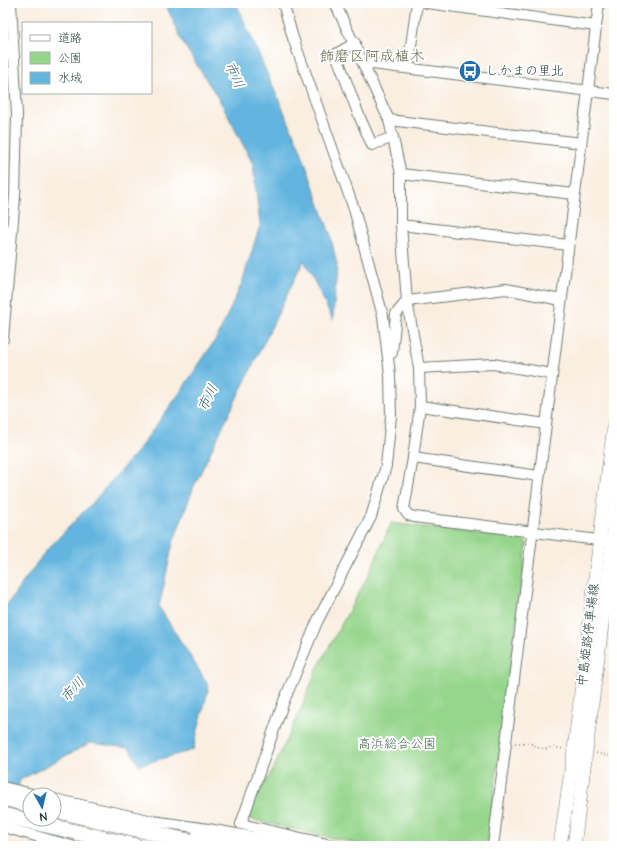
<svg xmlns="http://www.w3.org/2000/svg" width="617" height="849" font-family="'Architects Daughter','Klee One',sans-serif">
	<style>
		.green { fill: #96d68c; stroke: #5a8a60 }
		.water { fill: #64b5df; stroke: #42798a }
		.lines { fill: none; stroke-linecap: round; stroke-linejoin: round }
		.minor-casing { stroke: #6c7b70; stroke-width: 12 }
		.major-casing { stroke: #6c7b70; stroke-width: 14 }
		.highway-casing { stroke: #6c7b70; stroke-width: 16 }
		.path { stroke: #6c7b70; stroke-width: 1.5; stroke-dasharray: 1 3; stroke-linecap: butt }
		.minor { stroke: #fff; stroke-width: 10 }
		.major { stroke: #fff; stroke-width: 13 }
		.highway { stroke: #fff; stroke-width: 15 }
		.labels { text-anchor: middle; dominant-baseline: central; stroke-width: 4; stroke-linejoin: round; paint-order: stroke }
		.poi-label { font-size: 13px; fill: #1f3d34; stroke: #fff; text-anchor: start }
		.street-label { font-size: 13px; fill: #1f3d34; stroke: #fff }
		.park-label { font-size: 13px; fill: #3d634a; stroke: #fff }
		.water-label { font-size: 14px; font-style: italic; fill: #346167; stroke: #fff }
		.quarter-label { font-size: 15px; fill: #68684b; stroke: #fff }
	</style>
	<rect width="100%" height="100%" fill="#fff"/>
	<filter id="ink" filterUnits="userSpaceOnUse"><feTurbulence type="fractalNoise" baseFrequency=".025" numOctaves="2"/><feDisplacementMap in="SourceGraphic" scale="8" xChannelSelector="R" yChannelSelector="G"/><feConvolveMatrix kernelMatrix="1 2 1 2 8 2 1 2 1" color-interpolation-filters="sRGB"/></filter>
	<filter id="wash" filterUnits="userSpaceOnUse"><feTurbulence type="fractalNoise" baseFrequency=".012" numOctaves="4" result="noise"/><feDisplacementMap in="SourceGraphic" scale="16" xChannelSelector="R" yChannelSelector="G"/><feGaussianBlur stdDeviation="0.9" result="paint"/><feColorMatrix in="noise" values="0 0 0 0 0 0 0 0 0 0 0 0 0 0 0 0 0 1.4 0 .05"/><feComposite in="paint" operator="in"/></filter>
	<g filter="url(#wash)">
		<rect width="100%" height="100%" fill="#faeee0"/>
		<polygon class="green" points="391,523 523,539 527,543 487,846 367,846 250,819 249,815 259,792 270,775 301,709 317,669 369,574"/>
		<polygon class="water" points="165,3 236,3 300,148 330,234 337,265 333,320 304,260 194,486 173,543 159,607 209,686 193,750 139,765 129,748 90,743 20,780 3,837 3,610 45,552 94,501 139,449 179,394 218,336 242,283 260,225 253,164 223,106 183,43"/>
	</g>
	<g filter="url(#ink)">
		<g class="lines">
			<g class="minor-casing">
				<g id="minor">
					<polyline points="283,3 293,38 354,209 383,316 390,375 391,416 386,466 371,517 317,622 284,701 241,824 336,846"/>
					<polyline points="335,3 389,120 401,174 401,225 407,301 419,368 420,406 413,458 404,509 408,515 414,517 606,541"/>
					<polyline points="427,3 596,26"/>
					<polyline points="3,42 13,59"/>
					<polyline points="355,43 336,54 358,113 372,145 393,137"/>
					<polyline points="364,63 614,94"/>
					<polyline points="408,67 417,3"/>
					<polyline points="389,120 581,143"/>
					<polyline points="401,174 574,194"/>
					<polyline points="401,225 568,245"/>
					<polyline points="3,339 15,196 17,115 11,3"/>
					<polyline points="392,353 396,314 407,301 506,289 561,300"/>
					<polyline points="419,368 493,364 552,374"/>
					<polyline points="420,406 546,424"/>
					<polyline points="413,458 539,476"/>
					<polyline points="3,787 37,795"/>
					<polyline points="54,799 153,821 208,829 305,846"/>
					<polyline points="3,827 72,846"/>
					<polyline points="493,846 599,3"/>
				</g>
			</g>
			<g class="major-casing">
				<g id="major">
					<polyline points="560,846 574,750 614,424"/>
					<polyline points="574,846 614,530"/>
				</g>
			</g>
			<g class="highway-casing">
				<g id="highway">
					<polyline points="3,798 30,805"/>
					<polyline points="54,810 210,846"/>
					<polyline points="3,815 136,846"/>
					<polyline points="198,837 258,846"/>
					<polyline points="286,842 296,846"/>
				</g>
			</g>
			<g class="path">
				<polyline points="3,159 6,162"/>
				<polyline points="515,743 530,743 539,748 546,749 551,747 564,749"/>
				<polyline points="596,753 614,757"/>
			</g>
			<use href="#minor" class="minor"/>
			<use href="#major" class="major"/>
			<use href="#highway" class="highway"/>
		</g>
	</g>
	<defs>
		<g id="bus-disc" transform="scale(1.15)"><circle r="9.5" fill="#1f6fb2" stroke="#fff"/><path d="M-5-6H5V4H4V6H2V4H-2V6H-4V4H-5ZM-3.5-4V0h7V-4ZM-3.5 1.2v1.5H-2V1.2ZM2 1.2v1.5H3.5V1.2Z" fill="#fff"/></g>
	</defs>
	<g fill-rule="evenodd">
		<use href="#bus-disc" x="470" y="71"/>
	</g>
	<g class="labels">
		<g class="poi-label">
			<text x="486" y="71">しかまの里北</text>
		</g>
		<g class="street-label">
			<text transform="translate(588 635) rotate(-83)">中島姫路停車場線</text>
		</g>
		<g class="park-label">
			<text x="397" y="744">高浜総合公園</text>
		</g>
		<g class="water-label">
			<text transform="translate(234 75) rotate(65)">市川</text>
			<text transform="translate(208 398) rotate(-63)">市川</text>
			<text transform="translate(73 690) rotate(-48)">市川</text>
		</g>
		<g class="quarter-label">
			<text x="372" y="56">飾磨区阿成植木</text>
		</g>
	</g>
	<rect width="617" height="849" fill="none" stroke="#fff" stroke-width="16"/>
	<rect x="22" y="22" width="130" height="72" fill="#ffffff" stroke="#a5b1ae"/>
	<rect x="30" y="35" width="20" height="6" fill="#ffffff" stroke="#a5b1ae"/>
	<text x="58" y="42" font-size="12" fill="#1f3d34">道路</text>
	<rect x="30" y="52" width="20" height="12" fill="#96d68c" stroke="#a5b1ae"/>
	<text x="58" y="62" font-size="12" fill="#1f3d34">公園</text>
	<rect x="30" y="72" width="20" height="12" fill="#64b5df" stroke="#a5b1ae"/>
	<text x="58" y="82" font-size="12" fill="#1f3d34">水域</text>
	<g transform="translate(42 807) rotate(172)"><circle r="19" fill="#ffffff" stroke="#a5b1ae"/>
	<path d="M0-3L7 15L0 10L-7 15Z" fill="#1f6fb2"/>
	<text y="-6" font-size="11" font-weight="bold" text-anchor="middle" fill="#1f3d34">N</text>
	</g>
</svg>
